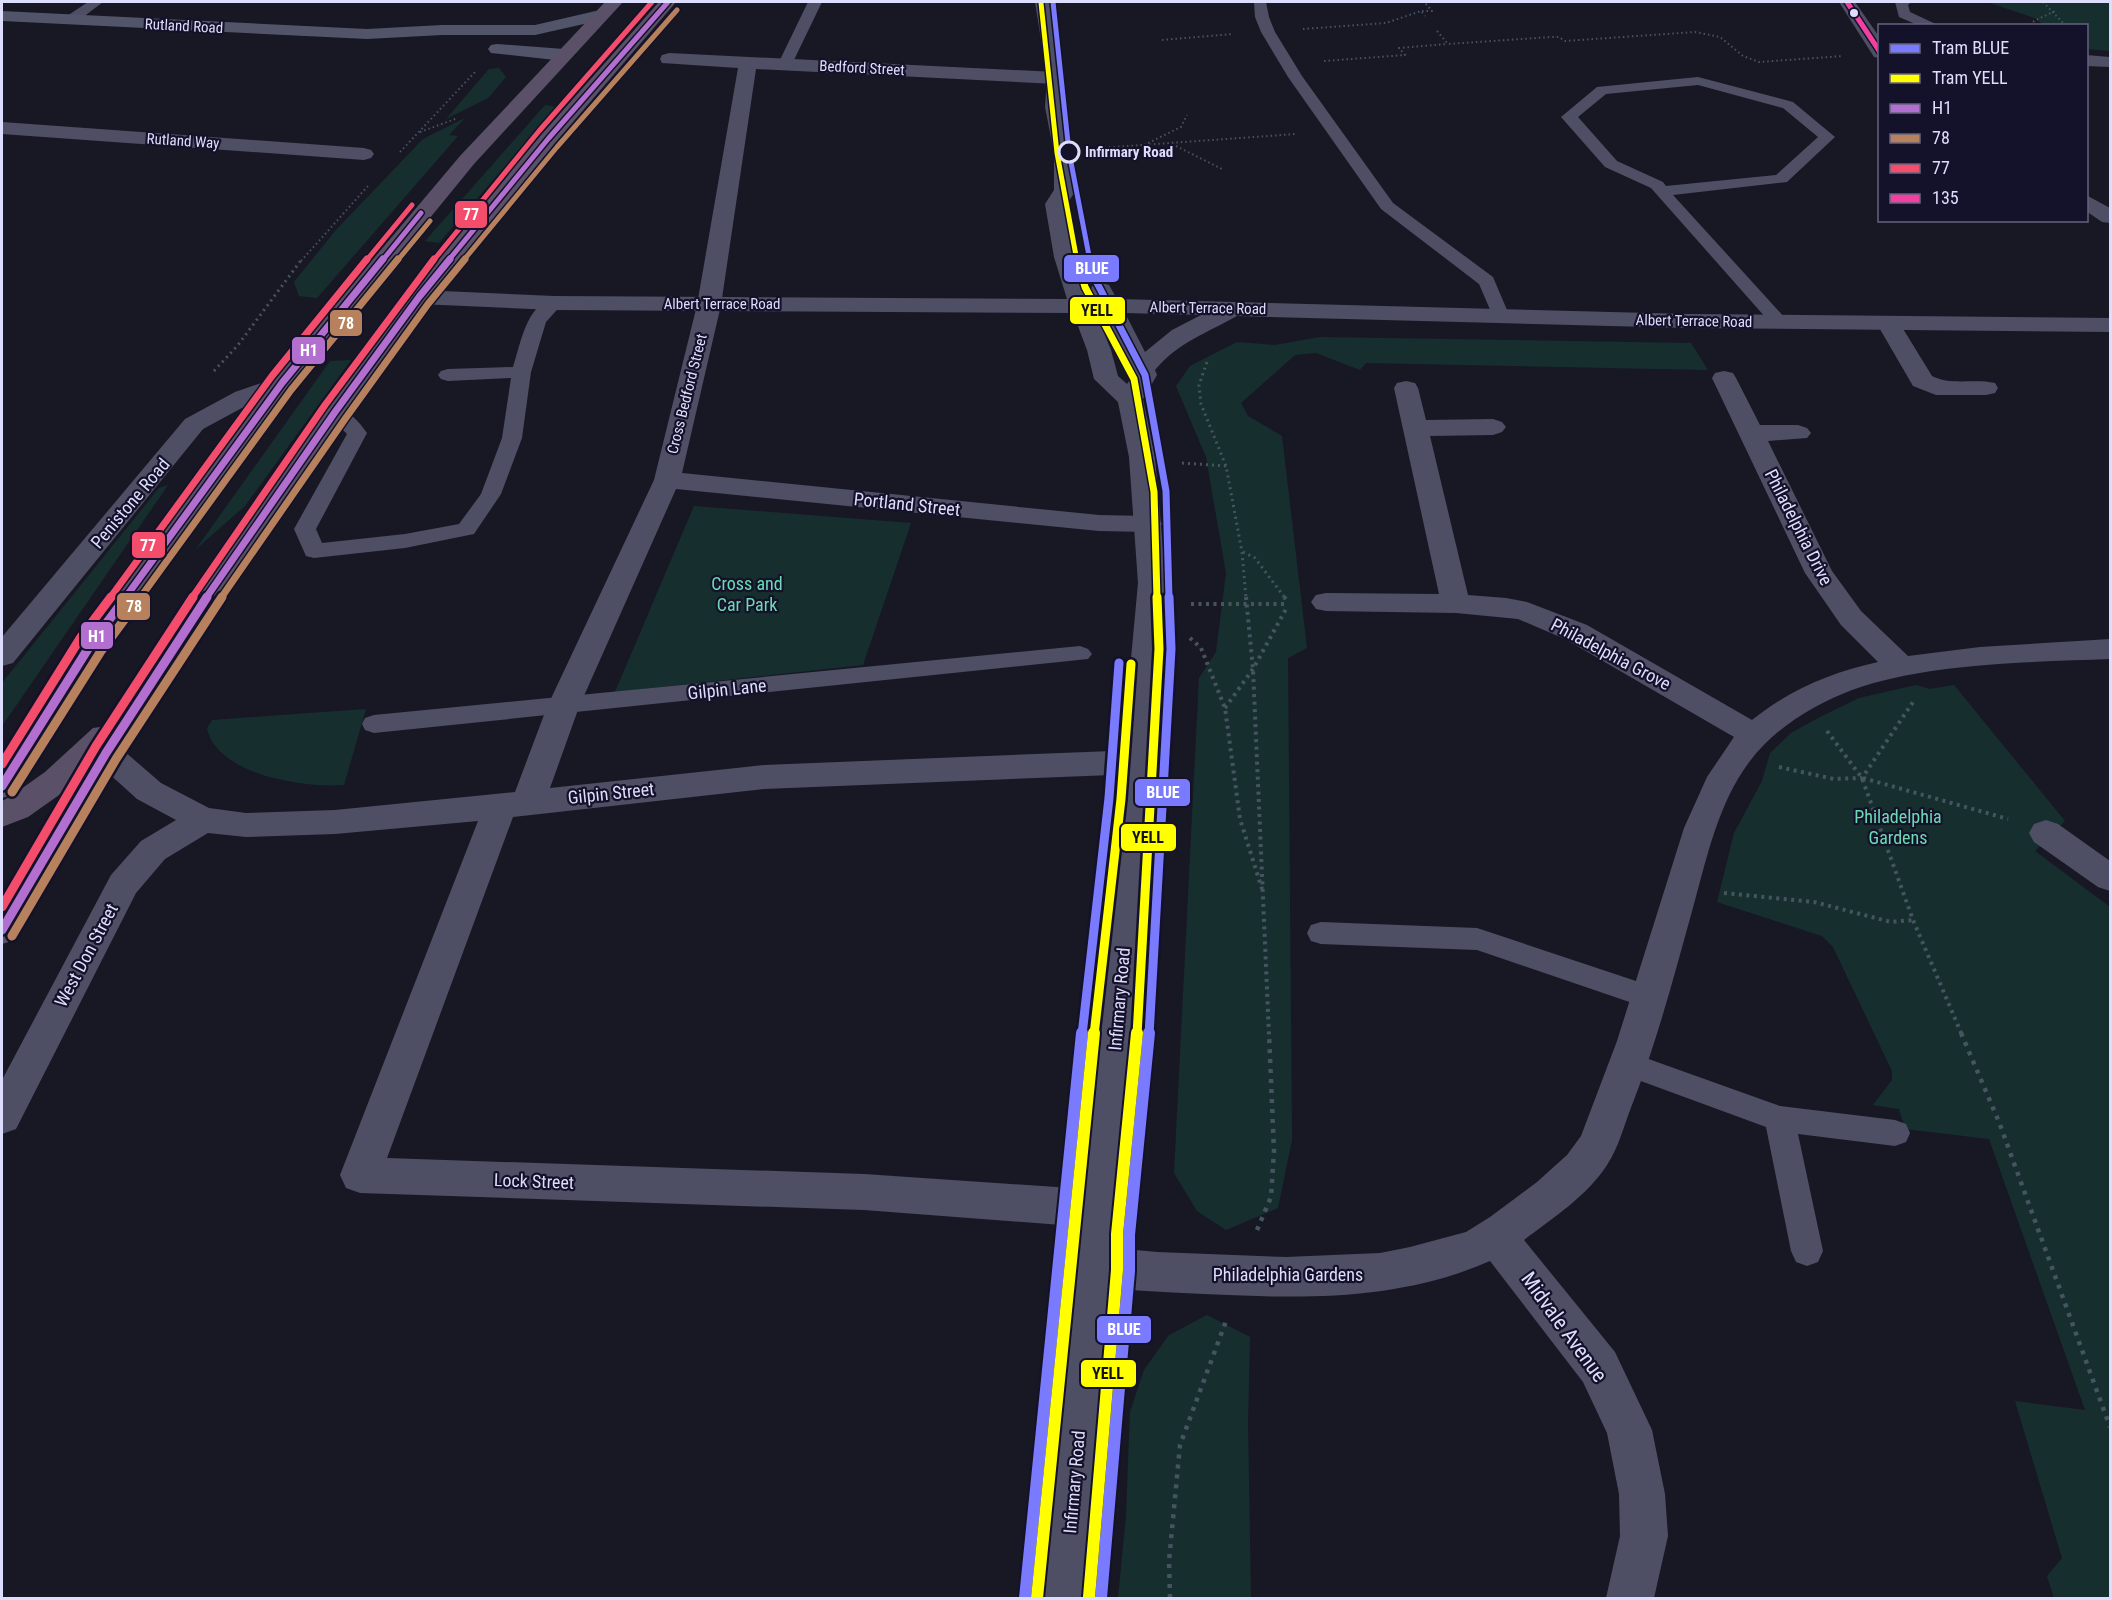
<svg xmlns="http://www.w3.org/2000/svg" width="2112" height="1600" font-family="'Roboto Condensed',sans-serif">
	<style>
		.green { fill: #162f2e }
		.lines { fill: none; stroke-linecap: round; stroke-linejoin: round }
		.path-far3 { stroke: #46545f; stroke-width: 2; stroke-dasharray: 1.5 3; stroke-linecap: butt }
		.path-far2 { stroke: #46545f; stroke-width: 3; stroke-dasharray: 2 4; stroke-linecap: butt }
		.path-far1 { stroke: #46545f; stroke-width: 4; stroke-dasharray: 3 4.5; stroke-linecap: butt }
		.path { stroke: #46545f; stroke-width: 4.5; stroke-dasharray: 4 6; stroke-linecap: butt }
		.service { fill: #4e4f65; fill-rule: evenodd }
		.minor { fill: #4e4f65; fill-rule: evenodd }
		.tertiary { fill: #4e4f65; fill-rule: evenodd }
		.secondary { fill: #52546a; fill-rule: evenodd }
		.trunk { fill: #5a5168; fill-rule: evenodd }
		.bus-1-far2-casing { stroke: #14122a; stroke-width: 8 }
		.bus-1-far1-casing { stroke: #14122a; stroke-width: 10 }
		.bus-1-casing { stroke: #14122a; stroke-width: 14 }
		.bus-2-far2-casing { stroke: #14122a; stroke-width: 8 }
		.bus-2-far1-casing { stroke: #14122a; stroke-width: 10 }
		.bus-2-casing { stroke: #14122a; stroke-width: 14 }
		.bus-3-far2-casing { stroke: #14122a; stroke-width: 8 }
		.bus-3-far1-casing { stroke: #14122a; stroke-width: 10 }
		.bus-3-casing { stroke: #14122a; stroke-width: 14 }
		.bus-4-casing { stroke: #14122a; stroke-width: 8 }
		.bus-1-far2 { stroke: #b36fd0; stroke-width: 5 }
		.bus-1-far1 { stroke: #b36fd0; stroke-width: 7 }
		.bus-1 { stroke: #b36fd0; stroke-width: 9 }
		.bus-2-far2 { stroke: #b6815c; stroke-width: 5 }
		.bus-2-far1 { stroke: #b6815c; stroke-width: 7 }
		.bus-2 { stroke: #b6815c; stroke-width: 9 }
		.bus-3-far2 { stroke: #f44d6c; stroke-width: 5 }
		.bus-3-far1 { stroke: #f44d6c; stroke-width: 7 }
		.bus-3 { stroke: #f44d6c; stroke-width: 9 }
		.bus-4 { stroke: #f240a1; stroke-width: 5 }
		.tram-1-far3-casing { stroke: #14122a; stroke-width: 8 }
		.tram-1-far2-casing { stroke: #14122a; stroke-width: 10 }
		.tram-1-far1-casing { stroke: #14122a; stroke-width: 14 }
		.tram-1-casing { stroke: #14122a; stroke-width: 16 }
		.tram-2-far3-casing { stroke: #14122a; stroke-width: 8 }
		.tram-2-far2-casing { stroke: #14122a; stroke-width: 10 }
		.tram-2-far1-casing { stroke: #14122a; stroke-width: 14 }
		.tram-2-casing { stroke: #14122a; stroke-width: 16 }
		.tram-1-far3 { stroke: #7a7aff; stroke-width: 5 }
		.tram-1-far2 { stroke: #7a7aff; stroke-width: 7 }
		.tram-1-far1 { stroke: #7a7aff; stroke-width: 9 }
		.tram-1 { stroke: #7a7aff; stroke-width: 12 }
		.tram-2-far3 { stroke: #ff0; stroke-width: 5 }
		.tram-2-far2 { stroke: #ff0; stroke-width: 7 }
		.tram-2-far1 { stroke: #ff0; stroke-width: 9 }
		.tram-2 { stroke: #ff0; stroke-width: 12 }
		.bus-dot { fill: #ddddfd; stroke: #14122a; stroke-width: 2 }
		.stop-dot { fill: #14122a; stroke: #ddddfd; stroke-width: 3 }
		.labels { text-anchor: middle; dominant-baseline: central; stroke-width: 4.5; stroke-linejoin: round; paint-order: stroke }
		.far-street-label { font-size: 15px; fill: #ddddfd; stroke: #14122a }
		.far-stop-label { font-size: 15px; font-weight: bold; fill: #ddddfd; stroke: #14122a; text-anchor: start }
		.street-label { font-size: 18px; fill: #ddddfd; stroke: #14122a }
		.park-label { font-size: 18px; fill: #6cdab2; stroke: #14122a }
		.near-street-label { font-size: 21px; fill: #ddddfd; stroke: #14122a }
		.line-badge { stroke: #14122a; stroke-width: 2 }
		.badge-label { font-size: 16px; text-anchor: middle; font-weight: bold; fill: #fff }
		.pale-badge-label { font-size: 16px; text-anchor: middle; font-weight: bold; fill: #111 }
	</style>
	<rect width="100%" height="100%" fill="#181824"/>
	<g class="green">
		<polygon points="1988,2 2110,2 2110,51 2087,49 2086,26 2043,25 2037,19"/>
		<polygon points="499,68 506,77 488,98 446,119 489,69"/>
		<polygon points="545,105 556,107 439,243 425,241"/>
		<polygon points="465,118 449,135 458,136 317,298 299,296 294,282 335,231 423,139"/>
		<polygon points="1320,337 1691,343 1708,370 1366,363 1360,370 1316,353 1295,355 1241,403 1248,416 1282,436 1307,648 1288,658 1292,1140 1278,1208 1226,1230 1197,1211 1174,1173 1199,678 1216,652 1226,573 1206,457 1176,386 1190,366 1237,342 1275,345"/>
		<polygon points="351,360 245,506 196,549 330,361"/>
		<polygon points="168,485 2,726 2,683 159,488"/>
		<polygon points="694,506 911,523 863,665 615,692"/>
		<polygon points="1916,685 1930,689 1954,685 2065,821 2035,851 2110,907 2110,1598 2054,1598 2047,1576 2062,1558 2015,1401 2085,1410 1989,1139 1905,1129 1899,1109 1873,1105 1892,1080 1892,1071 1833,947 1822,936 1717,902 1734,833 1762,781 1770,753 1791,733 1818,718 1859,698"/>
		<path d="M366,709L344,785C305,788 216,775 207,728L212,720Z"/>
		<polygon points="1207,1315 1250,1337 1248,1424 1251,1598 1118,1598 1126,1516 1130,1412 1144,1370 1169,1335"/>
	</g>
	<g class="lines">
		<g class="path-far3">
			<polyline points="2043,2 2066,26"/>
			<polyline points="1422,11 1432,11 1425,3 1428,2"/>
			<polyline points="2031,26 2034,21 2055,11"/>
			<polyline points="1303,29 1386,23 1421,11 1425,16"/>
			<polyline points="1437,31 1448,44 1551,37 1559,37 1565,41 1695,32 1720,37 1743,56 1759,62 1843,56"/>
			<polyline points="1162,40 1233,34"/>
			<polyline points="1324,61 1405,55 1399,48 1447,44"/>
			<polyline points="420,132 458,118"/>
			<polyline points="1172,144 1224,170"/>
			<polyline points="1144,145 1181,127 1187,115"/>
			<polyline points="1100,148 1296,134"/>
			<polyline points="400,152 475,72"/>
			<polyline points="301,261 368,186"/>
		</g>
		<g class="path-far2">
			<polyline points="1207,362 1199,385 1201,404 1226,466 1242,552 1246,598"/>
			<polyline points="214,371 238,345 302,259"/>
			<polyline points="1182,463 1226,466"/>
			<polyline points="1243,552 1255,558 1285,598"/>
		</g>
		<g class="path-far1">
			<polyline points="1246,597 1253,669 1269,1035"/>
			<polyline points="1284,597 1286,599"/>
			<polyline points="1191,604 1285,604"/>
			<polyline points="1190,638 1201,648 1225,708 1240,819 1262,889"/>
			<polyline points="1225,708 1253,669 1286,609"/>
			<polyline points="1827,731 1862,778 1913,920 1962,1035"/>
			<polyline points="1779,767 1834,779 1862,778 1913,702"/>
			<polyline points="1863,778 2008,819"/>
			<polyline points="1724,893 1814,902 1891,922 1913,920"/>
		</g>
		<g class="path">
			<polyline points="1961,1033 1999,1122 2110,1427"/>
			<polyline points="1257,1230 1271,1197 1274,1151 1269,1033"/>
			<polyline points="1170,1598 1169,1561 1180,1445 1226,1321"/>
		</g>
		<g class="service">
			<polygon points="88,2 103,2 74,24 64,24 62,21 64,18"/>
			<polygon points="808,2 822,2 792,64 790,67 780,67 778,64"/>
			<polygon points="1254,2 1266,2 1269,17 1275,32 1302,76 1393,203 1493,277 1510,317 1507,321 1495,321 1479,284 1381,209 1288,77 1261,32 1255,17"/>
			<polygon points="1895,2 1911,2 1908,5 1910,12 1940,26 1920,26 1899,17"/>
			<path d="M1698,77L1793,102L1835,137L1787,182L1673,195L1786,319L1789,323L1786,327H1774L1651,188L1605,167L1561,117L1597,87ZM1698,85L1783,108L1818,137L1776,175L1666,186L1663,182L1617,161L1578,117L1606,94Z"/>
			<path d="M554,298L560,299L563,303L546,322L531,372L522,438L501,494L474,534L405,548L314,558L306,556L294,529L347,434L325,412L328,408C344,404 359,421 367,433L316,529L322,543L405,534L459,524L481,494L502,438L511,378L448,381L441,379L438,375L441,371L448,369L513,367C521,343 526,305 554,298Z"/>
			<polygon points="1080,646 1088,649 1092,654 1088,659 374,733 365,730 362,724 365,718 374,715"/>
			<polygon points="1321,922 1477,928 1660,989 1664,997 1660,1005 1650,1009 1477,950 1321,944 1311,941 1307,933 1311,925"/>
			<polygon points="1629,1052 1780,1106 1895,1120 1906,1124 1910,1133 1906,1142 1895,1146 1798,1134 1823,1251 1818,1262 1807,1266 1796,1262 1791,1251 1766,1127 1619,1073 1614,1064 1619,1055"/>
		</g>
		<g class="minor">
			<polygon points="669,53 1056,72 1063,74 1065,78 1063,82 1056,84 756,69 721,305 682,473 1099,515 1148,516 1158,518 1162,524 1158,530 1148,532 1099,531 676,489 579,707 550,788 764,765 1112,751 1149,757 1154,765 1149,773 1138,777 1112,775 764,789 513,817 387,1158 864,1174 1101,1190 1116,1196 1122,1209 1116,1222 1101,1228 864,1210 360,1193 346,1188 340,1175 478,821 335,834 246,837 208,833 165,859 136,893 16,1129 2,1134 2,1080 111,875 141,841 176,820 137,799 95,761 90,753 95,745 106,742 117,745 161,783 209,808 246,813 335,810 515,792 547,707 654,480 697,305 738,68 662,63 660,59 662,55"/>
			<polygon points="2086,55 2110,57 2110,67 2086,66"/>
			<polygon points="2,122 364,148 371,150 374,154 371,158 364,160 2,134"/>
			<path d="M1889,317L1897,319L1932,376C1951,386 1974,378 1995,383L1998,388L1995,393L1986,395H1936L1913,386L1877,324L1881,319Z"/>
			<path d="M1724,371L1733,373L1736,378L1760,425H1798L1807,428L1811,433L1807,438L1768,441L1832,571L1861,611L1908,656L1980,647L2110,639V659C2032,662 1925,663 1852,690C1813,705 1775,728 1750,761C1719,801 1707,857 1694,904C1675,972 1658,1039 1632,1105C1624,1125 1619,1147 1607,1165C1587,1196 1553,1218 1524,1240L1615,1352L1652,1430L1665,1494L1668,1536L1654,1598H1606L1620,1536L1619,1494L1607,1433L1583,1382L1490,1261C1406,1298 1317,1299 1228,1295C1188,1293 1148,1292 1108,1288L1092,1286L1077,1280L1071,1266L1077,1252L1092,1246L1157,1252L1286,1257L1380,1253L1410,1247L1466,1232L1490,1217L1537,1182L1567,1155L1581,1136L1617,1041L1684,828L1707,777L1734,737L1565,639L1518,619L1456,613L1326,611L1316,609L1311,602L1316,595L1326,593L1439,594L1394,388L1397,383L1406,381L1415,383L1418,388L1426,420L1493,419L1502,422L1506,427L1502,432L1493,435L1430,436L1468,595L1506,598L1527,602L1587,625L1752,720C1789,690 1832,672 1878,662L1841,625L1805,573L1712,378L1715,373Z"/>
			<polygon points="282,376 291,378 294,383 291,388 253,402 203,429 13,663 2,666 2,637 185,419 235,392"/>
			<polygon points="2046,820 2058,824 2110,861 2110,891 2098,887 2034,842 2029,833 2034,824"/>
		</g>
		<g class="tertiary">
			<path d="M1035,2H1053L1065,78V107L1074,153L1076,190L1067,204L1076,257L1090,299H1094L1090,290L1093,285L1101,283L1109,285L1117,299L1688,314L2110,318V332L1688,328L1237,316C1207,333 1177,343 1155,370L1157,375L1143,399L1155,457L1166,583L1122,1209L1113,1266L1089,1598H1041L1071,1266L1080,1209L1138,583L1129,457L1118,402L1094,379L1087,350L1073,313L554,310L419,304L411,302L407,297L411,292L419,290L554,296L1067,299L1054,257L1045,204L1054,190V153L1045,107L1047,78ZM1096,313H1101L1133,375L1127,384L1118,376L1111,350ZM1125,313L1201,315L1172,330L1145,352Z"/>
			<polygon points="1839,2 1855,2 1880,38 1880,58 1874,57"/>
			<polygon points="2086,195 2110,208 2110,223 2102,222 2086,211"/>
		</g>
		<g class="secondary">
			<polygon points="600,10 606,11 609,15 606,19 535,35 442,35 367,39 2,21 2,11 367,29 442,25 535,25"/>
			<polygon points="497,44 564,49 570,51 573,55 570,59 564,61 491,53 488,49 491,45"/>
		</g>
		<polygon class="trunk" points="605,2 623,2 474,164 291,388 102,650 14,794 45,772 93,728 107,726 209,572 411,292 541,135 659,2 676,2 555,143 427,302 344,417 231,582 118,760 15,940 2,944 2,900 69,788 28,817 2,827 2,801 13,795 2,798 2,760 80,637 273,378 460,156"/>
		<g class="bus-1-far2-casing">
			<g id="bus-1-far2">
				<polyline points="382,261 421,213"/>
				<polyline points="448,261 548,139 668,2"/>
			</g>
		</g>
		<g class="bus-1-far1-casing">
			<g id="bus-1-far1">
				<polyline points="125,598 282,383 383,259"/>
				<polyline points="206,598 335,412 419,297 450,259"/>
			</g>
		</g>
		<g class="bus-1-casing">
			<g id="bus-1">
				<polyline points="2,786 91,644 126,597"/>
				<polyline points="2,930 106,753 207,597"/>
			</g>
		</g>
		<g class="bus-2-far2-casing">
			<g id="bus-2-far2">
				<polyline points="397,261 430,221"/>
				<polyline points="463,261 557,147 677,10"/>
			</g>
		</g>
		<g class="bus-2-far1-casing">
			<g id="bus-2-far1">
				<polyline points="140,598 291,390 398,259"/>
				<polyline points="221,598 345,419 428,304 465,259"/>
			</g>
		</g>
		<g class="bus-2-casing">
			<g id="bus-2">
				<polyline points="12,792 101,651 141,597"/>
				<polyline points="12,936 116,759 222,597"/>
			</g>
		</g>
		<g class="bus-3-far2-casing">
			<g id="bus-3-far2">
				<polyline points="366,261 412,205"/>
				<polyline points="433,261 539,131 652,2"/>
			</g>
		</g>
		<g class="bus-3-far1-casing">
			<g id="bus-3-far1">
				<polyline points="110,598 272,376 367,259"/>
				<polyline points="192,598 325,405 434,259"/>
			</g>
		</g>
		<g class="bus-3-casing">
			<g id="bus-3">
				<polyline points="2,764 81,637 111,597"/>
				<polyline points="2,907 96,746 193,597"/>
			</g>
		</g>
		<g class="bus-4-casing">
			<polyline id="bus-4" points="1847,2 1880,52"/>
		</g>
		<use href="#bus-1-far2" class="bus-1-far2"/>
		<use href="#bus-1-far1" class="bus-1-far1"/>
		<use href="#bus-1" class="bus-1"/>
		<use href="#bus-2-far2" class="bus-2-far2"/>
		<use href="#bus-2-far1" class="bus-2-far1"/>
		<use href="#bus-2" class="bus-2"/>
		<use href="#bus-3-far2" class="bus-3-far2"/>
		<use href="#bus-3-far1" class="bus-3-far1"/>
		<use href="#bus-3" class="bus-3"/>
		<use href="#bus-4" class="bus-4"/>
		<g class="tram-1-far3-casing">
			<polyline id="tram-1-far3" points="1053,2 1069,152 1090,261"/>
		</g>
		<g class="tram-1-far2-casing">
			<polyline id="tram-1-far2" points="1089,259 1096,281 1145,375 1166,491 1169,598"/>
		</g>
		<g class="tram-1-far1-casing">
			<g id="tram-1-far1">
				<polyline points="1082,1035 1109,798 1119,663"/>
				<polyline points="1149,1035 1171,649 1169,597"/>
			</g>
		</g>
		<g class="tram-1-casing">
			<g id="tram-1">
				<polyline points="1025,1598 1082,1033"/>
				<polyline points="1101,1598 1129,1271 1129,1235 1149,1033"/>
			</g>
		</g>
		<g class="tram-2-far3-casing">
			<polyline id="tram-2-far3" points="1041,3 1057,153 1077,261"/>
		</g>
		<g class="tram-2-far2-casing">
			<polyline id="tram-2-far2" points="1077,259 1085,287 1134,379 1154,492 1157,598"/>
		</g>
		<g class="tram-2-far1-casing">
			<g id="tram-2-far1">
				<polyline points="1094,1035 1121,799 1131,664"/>
				<polyline points="1137,1035 1159,649 1157,597"/>
			</g>
		</g>
		<g class="tram-2-casing">
			<g id="tram-2">
				<polyline points="1089,1597 1117,1270 1117,1234 1137,1033"/>
				<polyline points="1037,1598 1094,1033"/>
			</g>
		</g>
		<use href="#tram-1-far3" class="tram-1-far3"/>
		<use href="#tram-1-far2" class="tram-1-far2"/>
		<use href="#tram-1-far1" class="tram-1-far1"/>
		<use href="#tram-1" class="tram-1"/>
		<use href="#tram-2-far3" class="tram-2-far3"/>
		<use href="#tram-2-far2" class="tram-2-far2"/>
		<use href="#tram-2-far1" class="tram-2-far1"/>
		<use href="#tram-2" class="tram-2"/>
	</g>
	<circle class="bus-dot" cx="1854" cy="13" r="5"/>
	<circle class="stop-dot" cx="1069" cy="152" r="10"/>
	<g class="labels">
		<g class="far-street-label">
			<text transform="translate(184 26) rotate(3)">Rutland Road</text>
			<text transform="translate(862 68) rotate(3)">Bedford Street</text>
			<text transform="translate(183 141) rotate(4)">Rutland Way</text>
			<text x="722" y="304">Albert Terrace Road</text>
			<text transform="translate(1208 308) rotate(1)">Albert Terrace Road</text>
			<text transform="translate(1694 321) rotate(1)">Albert Terrace Road</text>
			<text transform="translate(687 394) rotate(-76)">Cross Bedford Street</text>
		</g>
		<g class="far-stop-label">
			<text x="1085" y="152">Infirmary Road</text>
		</g>
		<g class="street-label">
			<text transform="translate(130 503) rotate(-50)">Penistone Road</text>
			<text transform="translate(907 504) rotate(6)">Portland Street</text>
			<text transform="translate(1799 527) rotate(63)">Philadelphia Drive</text>
			<text transform="translate(1611 654) rotate(28)">Philadelphia Grove</text>
			<text transform="translate(727 689) rotate(-6)">Gilpin Lane</text>
			<text transform="translate(611 793) rotate(-6)">Gilpin Street</text>
			<text transform="translate(86 955) rotate(-62)">West Don Street</text>
			<text transform="translate(1119 999) rotate(-85)">Infirmary Road</text>
			<text transform="translate(534 1181) rotate(2)">Lock Street</text>
			<text x="1288" y="1274">Philadelphia Gardens</text>
			<text transform="translate(1074 1482) rotate(-85)">Infirmary Road</text>
		</g>
		<g class="park-label">
			<text x="747" y="583">Cross and<tspan x="747" dy="21">Car Park</tspan></text>
			<text x="1898" y="816">Philadelphia<tspan x="1898" dy="21">Gardens</tspan></text>
		</g>
		<g class="near-street-label">
			<text transform="translate(1564 1327) rotate(54)">Midvale Avenue</text>
		</g>
	</g>
	<g class="line-badge">
		<rect x="454" y="200" width="34" height="29" rx="6" fill="#f44d6c"/>
		<rect x="1063" y="254" width="57" height="29" rx="6" fill="#7a7aff"/>
		<rect x="1069" y="296" width="57" height="29" rx="6" fill="#ff0"/>
		<rect x="329" y="309" width="34" height="28" rx="6" fill="#b6815c"/>
		<rect x="291" y="336" width="35" height="29" rx="6" fill="#b36fd0"/>
		<rect x="131" y="531" width="35" height="28" rx="6" fill="#f44d6c"/>
		<rect x="116" y="592" width="35" height="29" rx="6" fill="#b6815c"/>
		<rect x="80" y="621" width="34" height="29" rx="6" fill="#b36fd0"/>
		<rect x="1134" y="778" width="57" height="29" rx="6" fill="#7a7aff"/>
		<rect x="1120" y="823" width="57" height="29" rx="6" fill="#ff0"/>
		<rect x="1096" y="1315" width="56" height="29" rx="6" fill="#7a7aff"/>
		<rect x="1080" y="1359" width="57" height="29" rx="6" fill="#ff0"/>
	</g>
	<g class="badge-label">
		<text x="471" y="220">77</text>
		<text x="1092" y="274">BLUE</text>
		<text x="346" y="329">78</text>
		<text x="309" y="356">H1</text>
		<text x="148" y="551">77</text>
		<text x="134" y="612">78</text>
		<text x="97" y="642">H1</text>
		<text x="1163" y="798">BLUE</text>
		<text x="1124" y="1335">BLUE</text>
	</g>
	<g class="pale-badge-label">
		<text x="1097" y="316">YELL</text>
		<text x="1148" y="843">YELL</text>
		<text x="1108" y="1379">YELL</text>
	</g>
	<rect width="2112" height="1600" fill="none" stroke="#ddddfd" stroke-width="6"/>
	<rect x="1878" y="24" width="210" height="198" fill="#14122a" stroke="#64637e" stroke-width="1.5"/>
	<rect x="1890" y="44" width="30" height="9" fill="#7a7aff" stroke="#64637e" stroke-width="1.5"/>
	<text x="1932" y="54" font-size="18" fill="#ddddfd">Tram BLUE</text>
	<rect x="1890" y="74" width="30" height="9" fill="#ffff00" stroke="#64637e" stroke-width="1.5"/>
	<text x="1932" y="84" font-size="18" fill="#ddddfd">Tram YELL</text>
	<rect x="1890" y="104" width="30" height="9" fill="#b36fd0" stroke="#64637e" stroke-width="1.5"/>
	<text x="1932" y="114" font-size="18" fill="#ddddfd">H1</text>
	<rect x="1890" y="134" width="30" height="9" fill="#b6815c" stroke="#64637e" stroke-width="1.5"/>
	<text x="1932" y="144" font-size="18" fill="#ddddfd">78</text>
	<rect x="1890" y="164" width="30" height="9" fill="#f44d6c" stroke="#64637e" stroke-width="1.5"/>
	<text x="1932" y="174" font-size="18" fill="#ddddfd">77</text>
	<rect x="1890" y="194" width="30" height="9" fill="#f240a1" stroke="#64637e" stroke-width="1.5"/>
	<text x="1932" y="204" font-size="18" fill="#ddddfd">135</text>
</svg>
